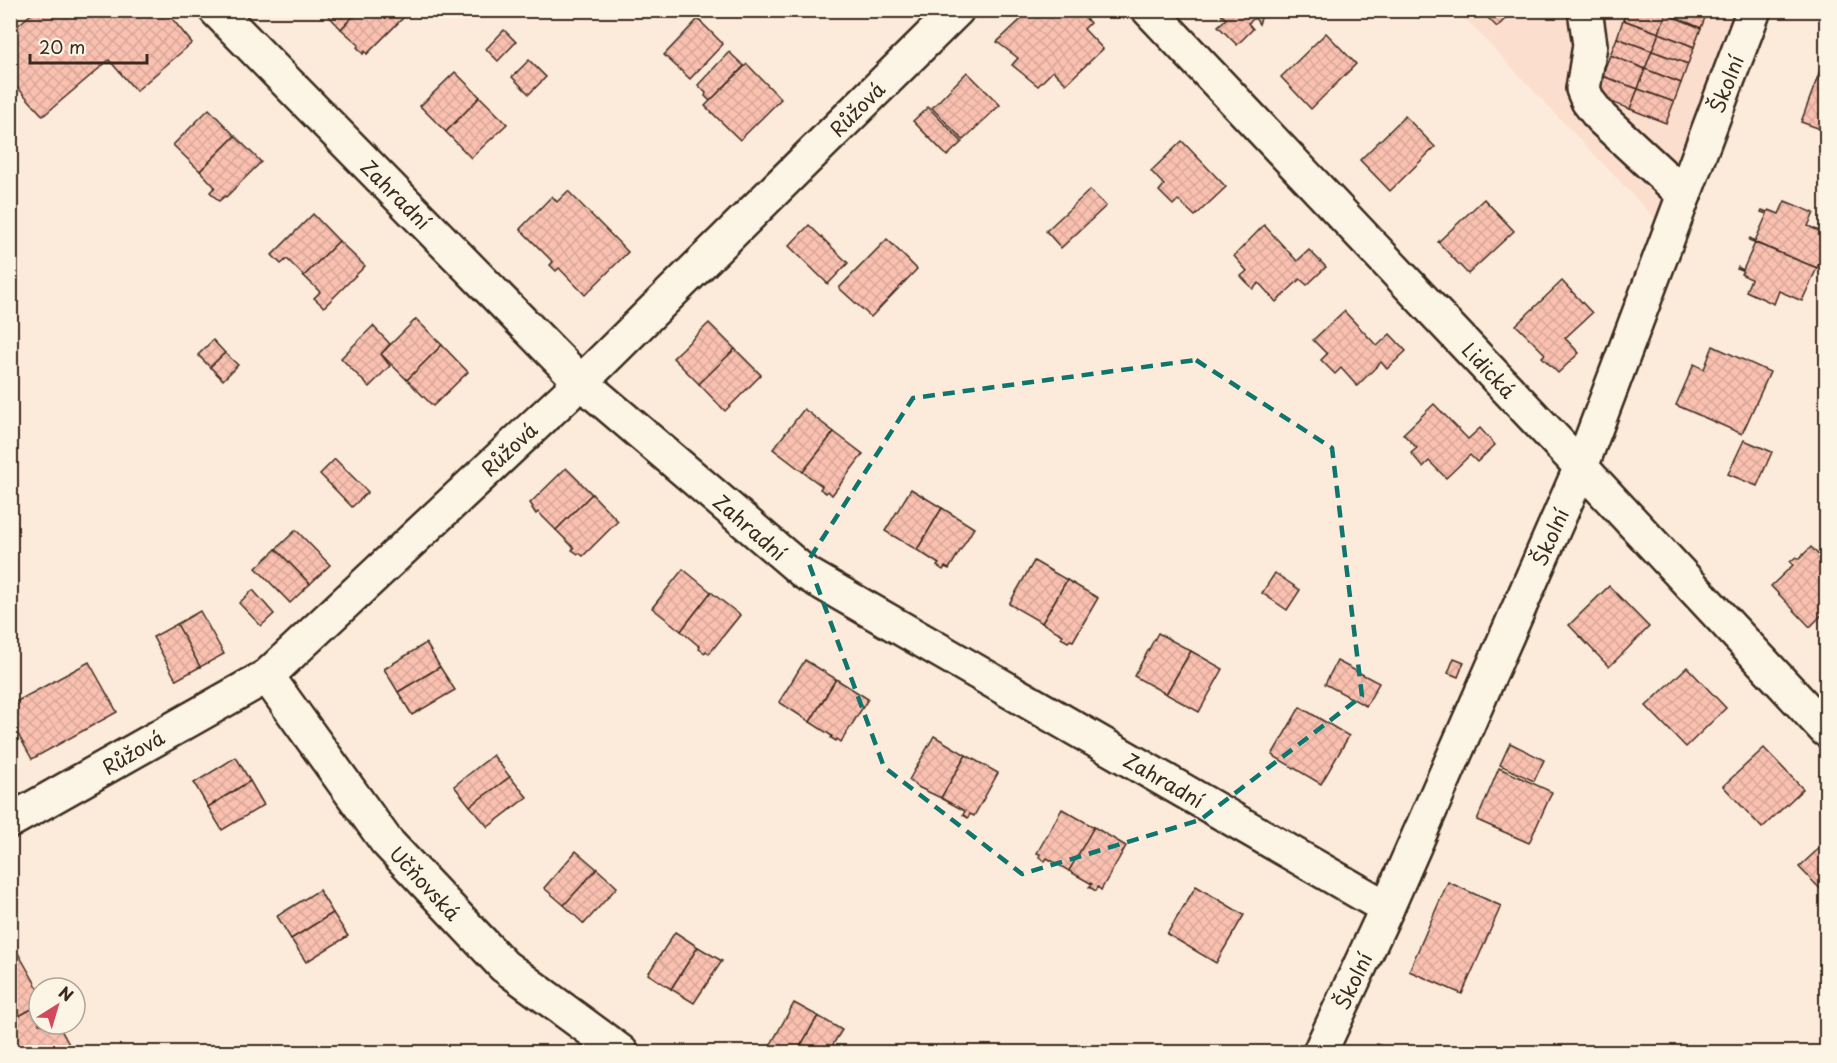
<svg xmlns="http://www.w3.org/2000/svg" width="1837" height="1063" font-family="'Playpen Sans',sans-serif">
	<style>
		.built { fill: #fbdece }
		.building { fill: url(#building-cross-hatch); stroke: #3b2a1e; stroke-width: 1.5 }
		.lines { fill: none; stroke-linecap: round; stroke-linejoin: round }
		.minor-casing { stroke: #3b2a1e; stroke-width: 38 }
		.minor { stroke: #fcf5e5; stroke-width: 33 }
		.marked { fill: none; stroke: #0f766e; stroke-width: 4.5; stroke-dasharray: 12 8; stroke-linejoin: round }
		.labels { text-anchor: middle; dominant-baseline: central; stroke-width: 4.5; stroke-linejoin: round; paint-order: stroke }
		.street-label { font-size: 20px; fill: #3b2a1e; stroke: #fcf5e5 }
	</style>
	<defs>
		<pattern id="building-cross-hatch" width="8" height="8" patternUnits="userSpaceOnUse" patternTransform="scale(1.5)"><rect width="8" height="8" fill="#fac1b1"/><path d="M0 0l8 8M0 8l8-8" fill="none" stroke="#d7a698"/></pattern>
	</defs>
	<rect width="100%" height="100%" fill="#fcebdb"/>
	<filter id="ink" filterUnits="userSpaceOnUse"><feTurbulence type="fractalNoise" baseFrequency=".0167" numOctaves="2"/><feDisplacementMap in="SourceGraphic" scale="12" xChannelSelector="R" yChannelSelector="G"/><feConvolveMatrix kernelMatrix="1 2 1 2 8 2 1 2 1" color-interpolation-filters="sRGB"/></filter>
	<g filter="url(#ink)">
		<polygon class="built" points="1458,11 1739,11 1659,223"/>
		<g class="building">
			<polygon points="36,10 165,10 192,43 136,91 109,60 43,116 10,79 10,32"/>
			<polygon points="323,10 359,10 341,29"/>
			<polygon points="359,10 396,10 403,18 367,54 365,51 363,54 357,47 359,45 341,29"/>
			<polygon points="1031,10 1078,10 1090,23 1084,29 1103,49 1066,84 1053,71 1038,86 1012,65 1018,58 997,42"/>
			<polygon points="1217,10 1264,10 1259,24 1255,18 1248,23 1253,29 1237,45 1218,26 1226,19"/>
			<polygon points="1485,10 1514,10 1497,27 1483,13"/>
			<polygon points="1627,10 1655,10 1666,14 1659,33 1623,20"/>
			<polygon points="1667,10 1708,10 1701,28 1666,14"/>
			<polygon points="1666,14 1701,28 1694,47 1659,33"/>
			<polygon points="698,19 723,44 690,79 664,55"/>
			<polygon points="1623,20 1659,33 1652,51 1617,38"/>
			<polygon points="504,30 516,42 498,61 486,49"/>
			<polygon points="1326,33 1356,64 1311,109 1281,77"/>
			<polygon points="1659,33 1694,47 1688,64 1652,51"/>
			<polygon points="1617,38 1652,51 1645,69 1610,55"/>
			<polygon points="1652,51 1688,64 1681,83 1645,69"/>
			<polygon points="729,52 744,66 710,101 705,96 706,93 698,85"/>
			<polygon points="1826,53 1826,83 1817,79"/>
			<polygon points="1610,55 1645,69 1638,89 1602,76"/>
			<polygon points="529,60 546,77 529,94 512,77"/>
			<polygon points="747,64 781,99 740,140 705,106"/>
			<polygon points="1645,69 1681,83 1674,102 1638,89"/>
			<polygon points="455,72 480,97 446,132 420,106"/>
			<polygon points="967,72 1000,105 963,140 932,108"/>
			<polygon points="1602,76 1638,89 1630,109 1595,96"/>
			<polygon points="1817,79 1826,83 1826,131 1801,122"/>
			<polygon points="1638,89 1674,102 1666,123 1630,109"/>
			<polygon points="480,97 507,124 471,158 446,132"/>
			<polygon points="928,107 962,142 947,156 913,121"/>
			<polygon points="209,109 235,136 200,171 173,145"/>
			<polygon points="1405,116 1435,147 1390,191 1360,160"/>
			<polygon points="235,136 261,162 226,197 225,196 219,201 210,192 215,187 200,171"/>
			<polygon points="1182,141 1226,187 1195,216 1178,200 1173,205 1159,191 1164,185 1151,171"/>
			<polygon points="1090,190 1106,206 1061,248 1046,231"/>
			<polygon points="568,191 628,252 585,295 559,268 556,271 550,265 553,262 520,229 552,196 557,202"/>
			<polygon points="1484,199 1514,231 1468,274 1438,242"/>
			<polygon points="1785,201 1814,213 1808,226 1826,234 1826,245 1817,268 1749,240 1750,238 1755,241 1767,214 1761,212 1762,210 1767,212 1769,210 1779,214"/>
			<polygon points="313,214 339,241 304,276 287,259 281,264 272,255"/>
			<polygon points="809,225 848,263 828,284 789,246"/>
			<polygon points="1264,225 1297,261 1309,250 1326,267 1307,285 1300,279 1276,302 1259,283 1253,289 1241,276 1247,271 1234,256"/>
			<polygon points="887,239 917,269 871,317 839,288"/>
			<polygon points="339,241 365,266 324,307 314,298 320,292 304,276"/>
			<polygon points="1755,243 1817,268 1802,301 1779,291 1774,304 1746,291 1751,279 1741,274 1743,271 1737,269 1738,267 1743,270"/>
			<polygon points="1562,281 1592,313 1565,338 1579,353 1558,373 1542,357 1545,354 1516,325"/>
			<polygon points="1344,311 1377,346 1390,334 1406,351 1387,369 1381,362 1357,386 1341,368 1335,374 1321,360 1327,354 1313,340"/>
			<polygon points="416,319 442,345 407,380 381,354"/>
			<polygon points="709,323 735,349 699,384 673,358"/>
			<polygon points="373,326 390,344 381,354 390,366 369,387 341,358"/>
			<polygon points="213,340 225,353 210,367 198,355"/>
			<polygon points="442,345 468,372 433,406 407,380"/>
			<polygon points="1713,346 1770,372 1742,434 1676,405 1694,364 1704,369"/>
			<polygon points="735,349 761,375 725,411 699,384"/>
			<polygon points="225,353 238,365 223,380 210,367"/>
			<polygon points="1434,404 1468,439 1480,428 1495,445 1477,462 1470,455 1446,478 1429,461 1423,467 1411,453 1417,448 1403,434"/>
			<polygon points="804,409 834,432 803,472 773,449"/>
			<polygon points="834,432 863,454 832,495 828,491 826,493 820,489 822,486 803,472"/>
			<polygon points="1744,440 1772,452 1757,486 1728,474"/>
			<polygon points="335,459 368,492 352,507 320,474"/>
			<polygon points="566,468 592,494 556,530 538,512 536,514 532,508 533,507 530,503"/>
			<polygon points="911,489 942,508 917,550 885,531"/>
			<polygon points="592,494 618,521 583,556 579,553 578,554 572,550 574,548 556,530"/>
			<polygon points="942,508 974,528 949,569 945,567 943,570 937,566 939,564 917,550"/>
			<polygon points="296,530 330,565 310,584 276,549"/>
			<polygon points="1811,547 1826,563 1826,611 1810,627 1771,586 1793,565 1790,562 1796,557 1799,559"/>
			<polygon points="276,549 310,584 290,603 256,568"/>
			<polygon points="1034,561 1067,580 1042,623 1009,604"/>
			<polygon points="683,569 711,592 681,631 652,608"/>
			<polygon points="1275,573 1300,590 1287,610 1262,593"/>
			<polygon points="1067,580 1098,598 1073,641 1070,640 1068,642 1061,638 1063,635 1042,623"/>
			<polygon points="1609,586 1649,627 1609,667 1569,625"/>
			<polygon points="253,590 274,614 261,626 239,603"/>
			<polygon points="711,592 740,615 709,654 706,651 705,653 699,649 700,647 681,631"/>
			<polygon points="200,611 224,654 200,667 177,624"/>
			<polygon points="177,624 200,667 176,680 153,637"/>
			<polygon points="1158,633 1191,651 1166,694 1134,676"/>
			<polygon points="426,643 440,667 398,692 384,669"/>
			<polygon points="1191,651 1223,669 1199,712 1166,694"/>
			<polygon points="1454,658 1464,662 1458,677 1448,673"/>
			<polygon points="805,660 836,679 810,722 779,702"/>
			<polygon points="1337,661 1379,683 1366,706 1325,684"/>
			<polygon points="89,662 117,712 32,759 10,720 10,705"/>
			<polygon points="440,667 455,690 412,715 398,692"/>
			<polygon points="1687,667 1726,708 1686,747 1646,706"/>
			<polygon points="836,679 868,699 841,742 837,739 836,741 831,738 832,736 810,722"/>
			<polygon points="1300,707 1349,736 1321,784 1272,755"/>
			<polygon points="934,736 966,755 941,798 918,787 909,780"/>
			<polygon points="1510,743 1544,760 1534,781 1500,765"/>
			<polygon points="1764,748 1803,789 1762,828 1723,786"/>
			<polygon points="493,755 510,777 470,806 454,786"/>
			<polygon points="966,755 998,773 974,816 970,814 968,818 963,815 965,811 941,798"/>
			<polygon points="236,757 250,781 208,807 194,783"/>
			<polygon points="1499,768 1552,792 1529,843 1477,820"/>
			<polygon points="510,777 527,797 488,827 470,806"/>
			<polygon points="250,781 264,805 222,830 208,807"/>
			<polygon points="1062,809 1094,827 1069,871 1047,858 1045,861 1039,857 1040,854 1037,853"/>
			<polygon points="1094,827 1126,846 1101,890 1098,887 1096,891 1089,887 1092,884 1069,871"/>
			<polygon points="1826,842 1826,895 1799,867"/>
			<polygon points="576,851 597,869 564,905 544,888"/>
			<polygon points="597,869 617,887 584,924 564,905"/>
			<polygon points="1448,882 1501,906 1462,994 1409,971"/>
			<polygon points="1196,886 1244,915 1216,963 1167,934"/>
			<polygon points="319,890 333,913 291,939 277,916"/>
			<polygon points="333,913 348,936 306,962 291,939"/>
			<polygon points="675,932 698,947 671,989 648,974"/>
			<polygon points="10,939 39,990 39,1005 10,1021"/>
			<polygon points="698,947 722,961 694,1003 671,989"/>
			<polygon points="794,1003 818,1016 797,1052 782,1052 770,1046"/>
			<polygon points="39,1005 39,1024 58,1024 73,1052 10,1052 10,1021"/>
			<polygon points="818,1016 842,1030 828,1052 797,1052"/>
			<polygon points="1377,1044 1397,1052 1373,1052"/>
		</g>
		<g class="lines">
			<g class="minor-casing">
				<g id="minor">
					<polyline points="216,10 581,382 805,573 1387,908"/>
					<polyline points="1149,10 1581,467 1826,730"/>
					<polyline points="1585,10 1590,45 1583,89 1588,101 1601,118 1684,195"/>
					<polyline points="267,676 386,841 504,966 621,1052"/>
					<polyline points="10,821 267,676 581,382 957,10"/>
					<polyline points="1320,1052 1387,908 1581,467 1754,10"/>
				</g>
			</g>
			<use href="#minor" class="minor"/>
		</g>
	</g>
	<path class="marked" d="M1196,360L1332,448L1362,696L1200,820L1022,874L884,767L808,561L913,398Z"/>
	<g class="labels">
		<g class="street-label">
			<text transform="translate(1726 84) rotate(-69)">Školní</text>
			<text transform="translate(857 109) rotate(-45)">Růžová</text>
			<text transform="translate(396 194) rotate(45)">Zahradní</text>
			<text transform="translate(1489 370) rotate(47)">Lidická</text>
			<text transform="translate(509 449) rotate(-43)">Růžová</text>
			<text transform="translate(750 527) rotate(41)">Zahradní</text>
			<text transform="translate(1550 537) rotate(-66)">Školní</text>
			<text transform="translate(133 752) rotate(-30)">Růžová</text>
			<text transform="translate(1164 780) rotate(30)">Zahradní</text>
			<text transform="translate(425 883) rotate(47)">Učňovská</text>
			<text transform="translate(1353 981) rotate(-65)">Školní</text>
		</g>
	</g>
	<rect width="1837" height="1063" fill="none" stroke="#fcf5e5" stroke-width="36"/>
	<rect x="18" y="18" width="1801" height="1027" fill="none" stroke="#3b2a1e" stroke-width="2" filter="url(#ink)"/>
	<g transform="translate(57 1006) rotate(37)"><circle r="28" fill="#fcf5e5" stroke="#afa495" stroke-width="1.5"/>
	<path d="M0-4.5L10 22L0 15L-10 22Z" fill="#d1495b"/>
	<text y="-9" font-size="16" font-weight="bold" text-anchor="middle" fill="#3b2a1e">N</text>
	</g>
	<path d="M30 54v9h117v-9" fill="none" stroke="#3b2a1e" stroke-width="3"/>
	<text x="39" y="54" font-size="18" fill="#3b2a1e" stroke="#fcf5e5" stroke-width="4.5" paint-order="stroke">20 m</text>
</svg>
